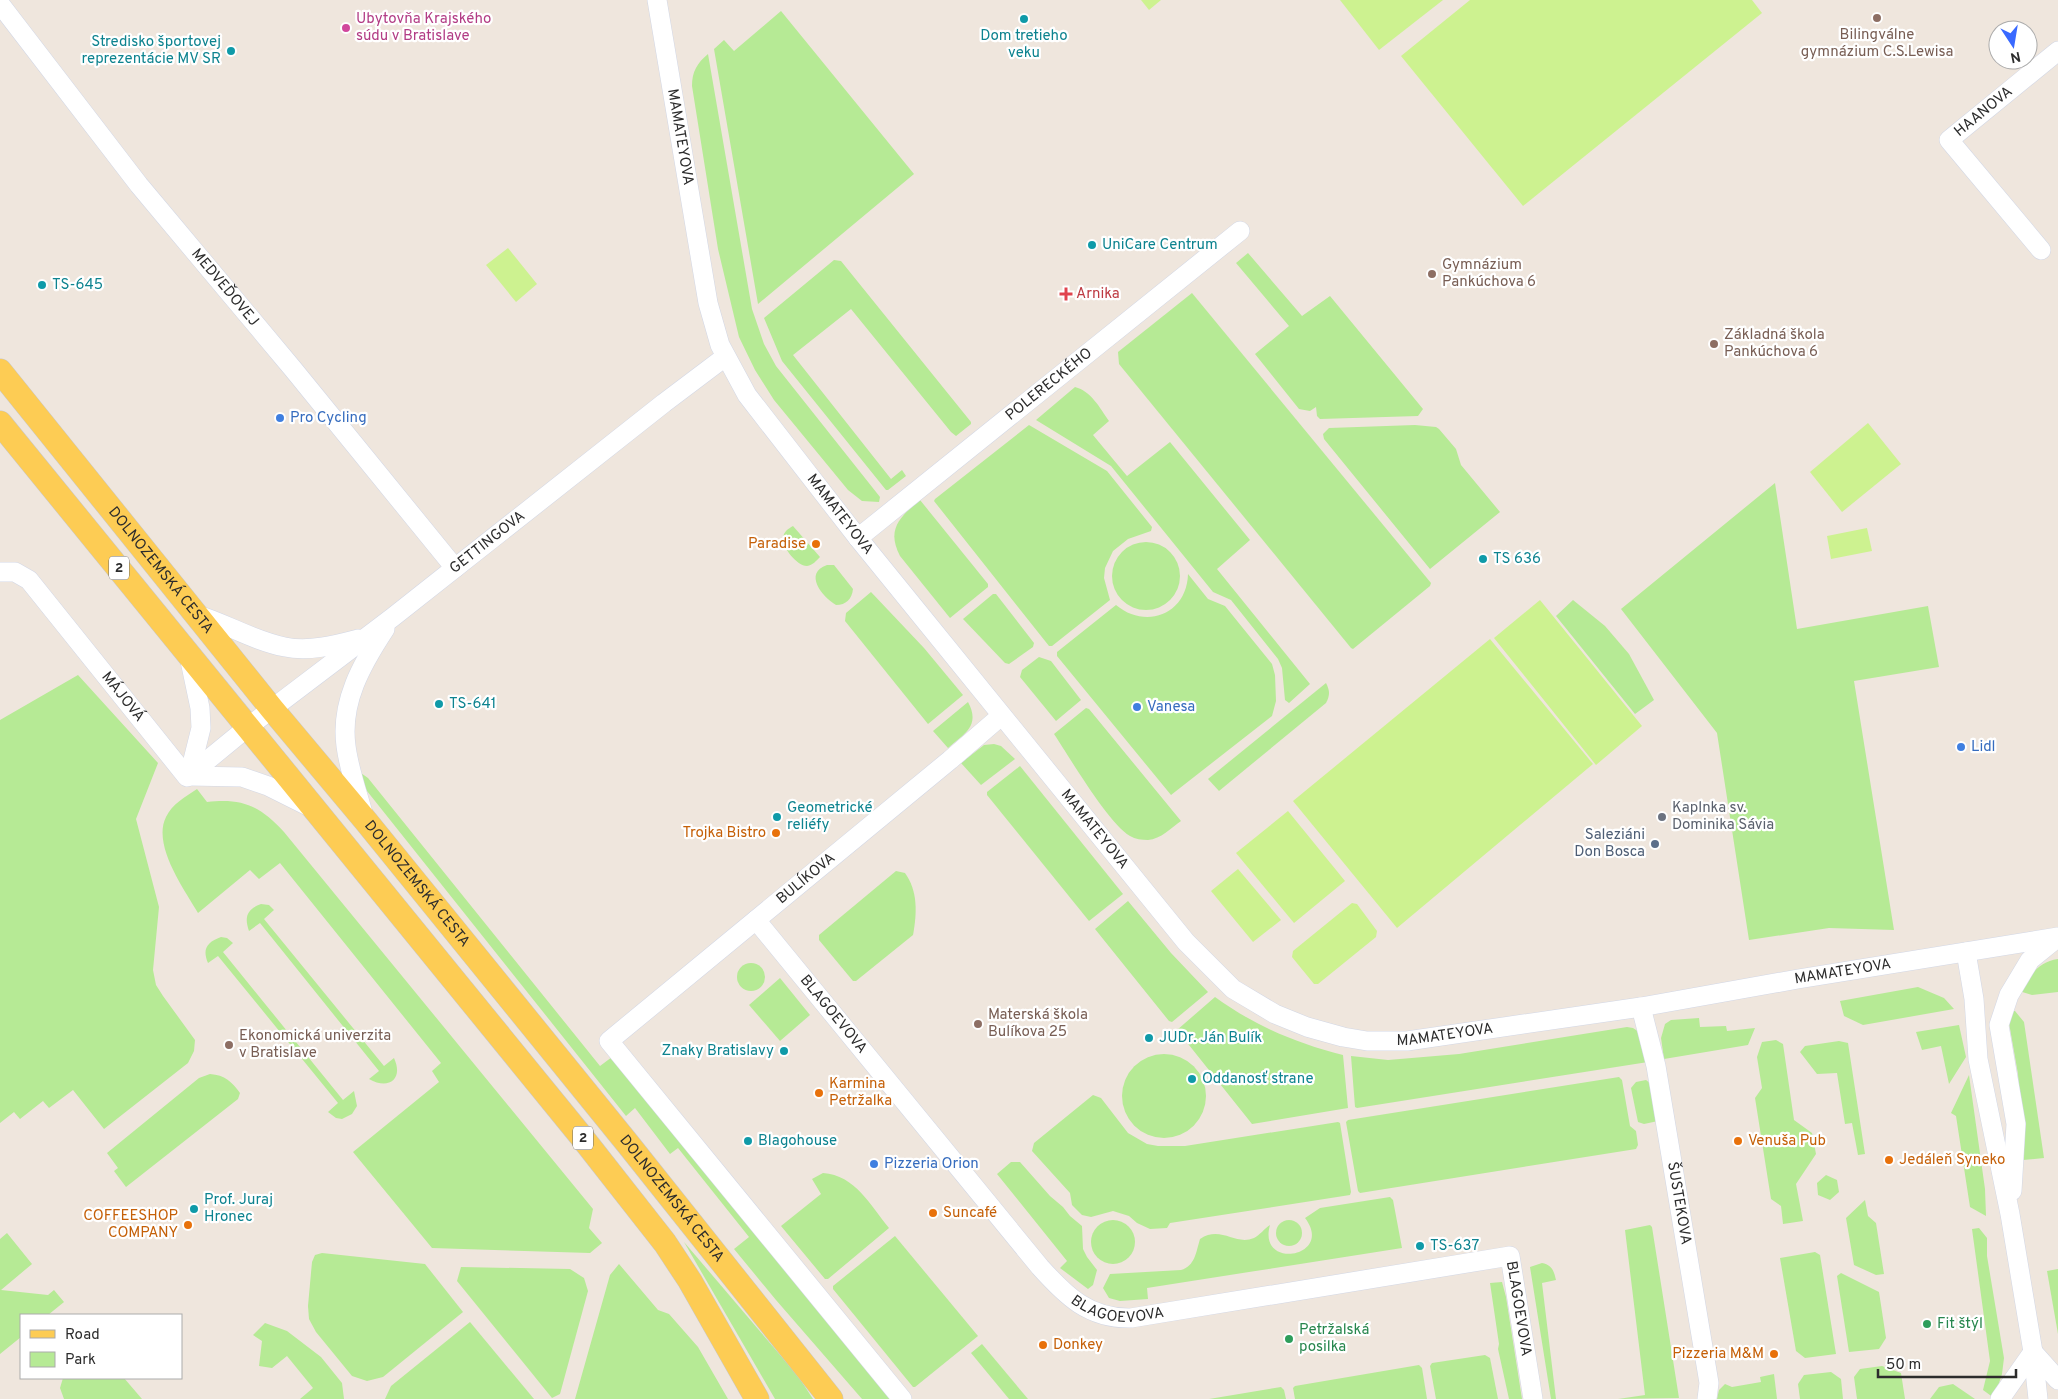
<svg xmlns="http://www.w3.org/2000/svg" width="2058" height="1399" font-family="Overpass,sans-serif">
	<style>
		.green { fill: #b6ea95 }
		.pitch { fill: #cdf290 }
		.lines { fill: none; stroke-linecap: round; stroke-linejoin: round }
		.minor-casing { stroke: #d2d7e5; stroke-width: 20 }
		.major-casing { stroke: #c8c8c8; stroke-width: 25 }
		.minor { stroke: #fff; stroke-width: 19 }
		.major { stroke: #fdcc54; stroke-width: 24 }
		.education-dot { fill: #8d6e63; stroke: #fff; stroke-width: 2 }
		.culture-dot { fill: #0f9aa8; stroke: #fff; stroke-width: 2 }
		.hotel-dot { fill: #d1479c; stroke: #fff; stroke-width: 2 }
		.health-dot { fill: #e0444e; stroke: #fff; stroke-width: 2 }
		.shop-dot { fill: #3f7fe0; stroke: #fff; stroke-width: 2 }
		.food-dot { fill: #e8710a; stroke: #fff; stroke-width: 2 }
		.worship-dot { fill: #6b7280; stroke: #fff; stroke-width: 2 }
		.service-dot { fill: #5c6f8a; stroke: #fff; stroke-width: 2 }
		.leisure-dot { fill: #2e9e5b; stroke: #fff; stroke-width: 2 }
		.labels { text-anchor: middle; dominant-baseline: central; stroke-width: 4.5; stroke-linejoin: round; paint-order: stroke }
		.shield { fill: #fff; stroke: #6b6b6b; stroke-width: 1 }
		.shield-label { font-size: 14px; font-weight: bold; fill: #2c2c2c }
		.hotel-label { font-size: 15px; fill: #b23c85; stroke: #fff; text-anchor: start }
		.education-label { font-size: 15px; fill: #785e54; stroke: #fff; text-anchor: start }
		.culture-label { font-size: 15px; fill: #0d838f; stroke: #fff; text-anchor: start }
		.street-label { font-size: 15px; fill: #2c2c2c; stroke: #fff }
		.health-label { font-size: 15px; fill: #be3a42; stroke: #fff; text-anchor: start }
		.shop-label { font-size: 15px; fill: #366cbe; stroke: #fff; text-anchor: start }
		.food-label { font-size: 15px; fill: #c56008; stroke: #fff; text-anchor: start }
		.worship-label { font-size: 15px; fill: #5b616d; stroke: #fff; text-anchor: start }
		.service-label { font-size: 15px; fill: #4e5e75; stroke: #fff; text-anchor: end }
		.leisure-label { font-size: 15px; fill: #27864d; stroke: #fff; text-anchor: start }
	</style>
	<rect width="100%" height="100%" fill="#efe6dd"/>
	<g class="green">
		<polygon points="781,11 914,174 758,304 714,49 724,40 734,51"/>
		<path d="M708,54L752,309L764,344L776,366L880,497L879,502L862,501L848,490L774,400L755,370L739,337L718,249L692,86C692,72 697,63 708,54Z"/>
		<polygon points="1248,253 1302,316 1330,296 1423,409 1418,416 1320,419 1317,416 1316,407 1310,411 1299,409 1255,354 1289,326 1236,263"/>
		<polygon points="834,260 841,261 971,422 971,424 956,436 951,432 851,309 793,355 891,479 902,470 906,476 888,490 886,490 782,361 764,318"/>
		<polygon points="1192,293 1431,583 1430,586 1353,649 1351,648 1119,364 1118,352"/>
		<path d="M1075,387C1091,391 1100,408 1109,421L1093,435L1127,476L1170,442L1250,540L1217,569L1310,684L1289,703L1285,700L1282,668L1278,659L1231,600L1213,592L1111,466L1036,420Z"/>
		<polygon points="1029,425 1107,471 1152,527 1151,531 1128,539 1113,551 1105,568 1104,578 1110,600 1052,646 1049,646 934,501 935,499"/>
		<polygon points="1415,425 1436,427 1439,429 1456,449 1461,465 1500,512 1430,569 1324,439 1323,434 1329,428"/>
		<polygon points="1775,483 1797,629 1928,606 1939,667 1854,681 1894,930 1829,928 1749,940 1717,733 1621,609"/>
		<path d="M920,500L988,584V587L950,618L900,556C886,529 900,517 920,500Z"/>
		<path d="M793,526L820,557C816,561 813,565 807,566C797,566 782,547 783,538C784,531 788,529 793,526Z"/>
		<circle cx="1146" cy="576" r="34"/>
		<path d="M827,565H834L853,589C852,599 846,605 836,605C822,597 803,573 827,565Z"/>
		<path d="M1188,574L1208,599L1225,606L1272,664L1275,675L1276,701L1272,716L1171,795L1057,656V652L1116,605C1146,630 1187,614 1188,574Z"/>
		<polygon points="871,592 924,648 963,695 928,724 845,621 846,613"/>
		<polygon points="993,594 996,594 1034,643 1033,647 1009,664 1005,663 963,619"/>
		<polygon points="1573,600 1605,626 1629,654 1654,700 1635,714 1556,616"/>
		<polygon points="1039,657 1051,661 1081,700 1056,721 1020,677 1022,670"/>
		<polygon points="78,675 158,763 136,819 159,907 153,970 156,985 163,996 195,1040 194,1051 188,1063 104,1129 73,1090 49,1108 43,1101 20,1119 14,1112 0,1123 0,720"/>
		<path d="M1326,683C1330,691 1330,695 1326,703L1219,791L1208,779Z"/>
		<path d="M968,702C981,726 964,734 948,748L933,731Z"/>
		<path d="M1086,708L1089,709L1181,821C1171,828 1161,839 1148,840C1142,840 1135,839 1130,836C1108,823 1070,758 1054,734Z"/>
		<polygon points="994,744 1001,746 1015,759 981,785 961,763 984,745"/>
		<polygon points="1020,766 1123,894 1089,921 987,795 987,792"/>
		<polygon points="358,771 368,778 600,1066 612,1057 890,1399 862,1399 776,1300 734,1249 749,1237 678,1148 670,1154 635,1108 626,1116 367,791"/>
		<path d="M197,789L207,802C243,798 260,806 284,832L593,1209L589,1228L602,1243L590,1253L432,1248L353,1152L439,1082L432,1071L441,1063L280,863L259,879L250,870L198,913C184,889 152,845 166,817C172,804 185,797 197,789Z"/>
		<path d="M896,871L905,873C918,891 917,913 913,935L856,981H853L819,940V935Z"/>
		<polygon points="1128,901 1171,953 1208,992 1172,1022 1169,1021 1095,929"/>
		<path d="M261,904L269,905L274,910L264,919L384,1066L394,1058C404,1080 388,1090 369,1079L379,1071L260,923L249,931C244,917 247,909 261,904Z"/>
		<path d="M221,937L227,938L233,943L223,952L343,1100L354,1091L357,1106L352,1114L342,1119L336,1118L328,1112L338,1103L218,956L208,963C202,949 207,942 221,937Z"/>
		<path d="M2058,959V992L2032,995L2019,991C2031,975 2038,962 2058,959Z"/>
		<circle cx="751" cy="977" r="14"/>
		<polygon points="780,978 810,1015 780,1041 749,1005"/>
		<polygon points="1918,987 1944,998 1954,1009 1863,1025 1844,1016 1840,1001"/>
		<path d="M1215,997C1255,1026 1296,1043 1343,1055L1348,1108L1252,1124L1177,1030Z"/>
		<polygon points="2010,1011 2015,1011 2024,1022 2044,1158 2023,1160 2018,1074 2009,1023"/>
		<polygon points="1699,1018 1700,1027 1726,1026 1727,1031 1755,1028 1748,1045 1664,1059 1661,1038 1665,1024 1671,1020"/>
		<polygon points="1959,1025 1966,1057 1949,1084 1941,1046 1922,1050 1916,1032"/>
		<polygon points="1627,1027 1633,1028 1642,1034 1648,1062 1357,1108 1355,1107 1351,1056 1388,1060 1459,1054"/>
		<polygon points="1776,1040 1783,1044 1794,1120 1812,1133 1816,1154 1796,1184 1803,1221 1783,1224 1781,1206 1771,1199 1755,1098 1762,1088 1757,1057 1762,1042"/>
		<polygon points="1839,1041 1848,1043 1865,1154 1858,1155 1852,1123 1845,1124 1837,1073 1817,1074 1800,1052 1805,1046"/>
		<circle cx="1164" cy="1096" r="42"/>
		<path d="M210,1074C225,1075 232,1082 240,1093L238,1099L126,1187L114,1171L118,1168L107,1153L199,1078Z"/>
		<polygon points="1969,1075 1985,1189 1986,1216 1970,1207 1956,1116 1951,1113"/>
		<polygon points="1619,1077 1622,1080 1630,1126 1636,1131 1638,1145 1636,1149 1360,1193 1358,1191 1346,1122 1348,1120"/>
		<polygon points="1646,1080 1651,1084 1658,1121 1644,1124 1638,1122 1631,1088 1636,1082"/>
		<polygon points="1093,1095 1101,1098 1128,1133 1147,1144 1158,1146 1185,1146 1338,1122 1340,1123 1351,1192 1350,1195 1170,1223 1167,1228 1150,1229 1137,1223 1129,1216 1113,1211 1091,1217 1082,1215 1072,1205 1070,1193 1032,1151 1034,1143"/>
		<polygon points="1011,1162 1020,1162 1050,1196 1063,1207 1070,1216 1082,1226 1083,1249 1087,1257 1097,1270 1093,1285 1088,1289 1060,1268 1067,1261 997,1174"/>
		<path d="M823,1173C855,1175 871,1206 889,1228L828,1279H825L781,1226L821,1194L812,1179Z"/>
		<polygon points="1826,1175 1837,1180 1839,1192 1830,1200 1818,1195 1817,1183"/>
		<path d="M1390,1197L1393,1200L1402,1248L1147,1288L1148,1299L1120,1301L1109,1298L1103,1288L1110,1274L1181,1270C1195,1266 1196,1252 1200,1239C1221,1225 1235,1246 1254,1238C1260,1235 1264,1229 1270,1225C1257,1271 1335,1257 1305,1218L1320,1208Z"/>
		<polygon points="1865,1200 1868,1216 1876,1223 1884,1274 1876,1275 1854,1265 1846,1218"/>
		<circle cx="1113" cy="1242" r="22"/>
		<circle cx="1289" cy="1233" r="13"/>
		<polygon points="1650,1225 1652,1227 1679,1398 1618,1399 1645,1395 1625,1230"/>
		<polygon points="1979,1228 1987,1238 1987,1256 2004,1358 2002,1374 1994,1398 1983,1390 1990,1361 1972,1229"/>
		<polygon points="7,1233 32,1264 1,1290 48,1295 54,1290 64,1302 48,1315 21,1315 21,1337 0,1354 0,1239"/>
		<polygon points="895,1236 978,1336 915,1387 913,1387 833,1289 833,1286"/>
		<polygon points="684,1242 798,1376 813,1399 775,1399"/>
		<polygon points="1815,1252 1820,1255 1836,1354 1805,1358 1796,1351 1780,1258"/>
		<polygon points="322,1253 425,1264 463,1312 383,1377 367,1381 352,1376 316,1332 309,1319 308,1306 312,1262 315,1255"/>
		<path d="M1542,1263C1552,1265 1554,1271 1556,1280L1542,1283L1556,1399H1551L1530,1267Z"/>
		<polygon points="619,1264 658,1310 669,1314 698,1347 728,1399 575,1399 610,1275"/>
		<polygon points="461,1267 570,1269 584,1278 588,1291 560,1394 552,1398 457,1281"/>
		<polygon points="2058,1269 2058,1334 2047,1271"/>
		<polygon points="1841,1273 1879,1292 1886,1338 1879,1349 1849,1352 1837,1276"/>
		<polygon points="1502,1282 1506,1297 1522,1399 1509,1399 1498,1349 1499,1344 1490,1283"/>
		<polygon points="470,1322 534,1399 385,1399 391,1386"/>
		<polygon points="265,1323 287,1331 321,1357 342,1383 344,1399 300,1399 313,1388 287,1356 272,1368 259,1366 262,1341 253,1335"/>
		<polygon points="982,1344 1028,1399 1009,1399 971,1353"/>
		<polygon points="1485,1355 1490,1358 1498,1399 1436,1399 1430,1366 1432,1363"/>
		<polygon points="1419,1365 1422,1368 1427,1399 1295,1399 1293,1388 1295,1386"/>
		<polygon points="1882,1366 1901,1373 1905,1399 1857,1399 1854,1377 1860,1369"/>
		<polygon points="1831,1372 1841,1379 1843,1399 1800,1399 1798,1384 1804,1375"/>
		<polygon points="1774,1374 1777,1399 1717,1399 1719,1390 1725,1384 1732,1387 1761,1382 1760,1377"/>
		<polygon points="63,1378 124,1378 142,1399 64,1399 60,1388"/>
		<polygon points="1953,1384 1975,1399 1930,1399 1939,1387"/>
		<polygon points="1281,1387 1284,1390 1286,1399 1209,1399"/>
	</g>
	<g class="pitch">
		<polygon points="1141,0 1161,0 1149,10"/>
		<polygon points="1340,0 1443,0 1379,50"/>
		<polygon points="1470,0 1752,0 1762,13 1523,206 1401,56"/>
		<polygon points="508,248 537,284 516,302 486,265"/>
		<polygon points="1868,423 1901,464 1842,512 1810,472"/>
		<polygon points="1867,528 1872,551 1831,559 1827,536"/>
		<polygon points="1540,600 1642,726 1596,765 1494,638"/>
		<polygon points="1490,639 1593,764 1397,928 1293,801"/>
		<polygon points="1288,811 1345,881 1294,923 1236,853"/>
		<polygon points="1238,869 1281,920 1253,942 1211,891"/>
		<polygon points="1352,903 1357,904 1377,931 1376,937 1318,984 1314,984 1292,957 1293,951"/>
	</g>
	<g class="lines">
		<g class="minor-casing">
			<g id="minor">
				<path id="s1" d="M657,0L708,303L720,345L747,395L858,538L1186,942L1233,989L1275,1014L1307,1027L1343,1037L1367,1041H1407L1641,1007L1798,979L2058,937"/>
				<path id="s2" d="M0,4L139,185L293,369L455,568"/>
				<path id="s3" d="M2041,250L1949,140L2058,51"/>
				<path id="s4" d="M858,538L1240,231"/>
				<path id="s5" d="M0,572H15L29,580L187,777L248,727L393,617L664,403L725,357"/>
				<path d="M198,615C227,624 254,641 285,647C309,652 335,645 358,639"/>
				<polyline points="189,656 200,708 201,728 189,776 242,777 268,786 312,808"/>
				<path d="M364,817C358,794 349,770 346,746C340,702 362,664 385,629"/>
				<path id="s6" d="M756,920L1040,1267C1066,1296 1089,1319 1131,1318L1510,1256L1533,1399"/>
				<polyline points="1966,952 1974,999 1978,1059 2010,1214 2033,1352 2038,1399"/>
				<path id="s7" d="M1641,1007L1656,1066L1709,1383L1707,1399"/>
				<polyline points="2012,1191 2016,1124 1999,1025 2009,995 2030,960 2057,938"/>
				<polyline points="2033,1352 2058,1380"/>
				<path id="s8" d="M902,1399L609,1041L950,760L1001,716"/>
				<polyline points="2000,1399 2033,1352"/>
			</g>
		</g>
		<g class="major-casing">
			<g id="major">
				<path id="s9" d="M0,371L272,709L365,820L628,1144L831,1399"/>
				<polyline points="0,423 581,1136 665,1243 690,1281 757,1399"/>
			</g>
		</g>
		<use href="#minor" class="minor"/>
		<use href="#major" class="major"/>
	</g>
	<g class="education-dot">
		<circle cx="1877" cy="18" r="5"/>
		<circle cx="1432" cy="274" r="5"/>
		<circle cx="1714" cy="344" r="5"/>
		<circle cx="978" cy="1024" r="5"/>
		<circle cx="229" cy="1045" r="5"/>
	</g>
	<g class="culture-dot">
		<circle cx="1024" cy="19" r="5"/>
		<circle cx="231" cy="51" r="5"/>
		<circle cx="1092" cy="245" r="5"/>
		<circle cx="42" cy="285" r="5"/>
		<circle cx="1483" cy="559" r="5"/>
		<circle cx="439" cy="704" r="5"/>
		<circle cx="777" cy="817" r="5"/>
		<circle cx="1149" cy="1038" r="5"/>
		<circle cx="784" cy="1051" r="5"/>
		<circle cx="1192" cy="1079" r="5"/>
		<circle cx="748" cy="1141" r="5"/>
		<circle cx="194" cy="1209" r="5"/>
		<circle cx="1420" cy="1246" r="5"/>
	</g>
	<circle class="hotel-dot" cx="346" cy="28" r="5"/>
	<path class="health-dot" d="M1063.5 286.5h5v5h5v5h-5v5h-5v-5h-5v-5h5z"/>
	<g class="shop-dot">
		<circle cx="280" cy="418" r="5"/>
		<circle cx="1137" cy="707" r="5"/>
		<circle cx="1961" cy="747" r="5"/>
		<circle cx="874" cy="1164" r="5"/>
	</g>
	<g class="food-dot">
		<circle cx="816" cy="544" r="5"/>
		<circle cx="776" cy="833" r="5"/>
		<circle cx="819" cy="1093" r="5"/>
		<circle cx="1738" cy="1141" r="5"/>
		<circle cx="1889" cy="1160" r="5"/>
		<circle cx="933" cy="1213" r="5"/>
		<circle cx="188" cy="1225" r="5"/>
		<circle cx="1043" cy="1345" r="5"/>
		<circle cx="1774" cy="1354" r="5"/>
	</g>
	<circle class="worship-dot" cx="1662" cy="817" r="5"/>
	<circle class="service-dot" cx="1655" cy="844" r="5"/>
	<g class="leisure-dot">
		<circle cx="1927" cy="1324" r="5"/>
		<circle cx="1289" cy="1339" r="5"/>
	</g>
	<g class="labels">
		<g class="shield">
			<rect x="109" y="556.5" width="20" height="23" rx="4"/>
			<rect x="573" y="1126.5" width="20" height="23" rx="4"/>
		</g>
		<g class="shield-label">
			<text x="119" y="568">2</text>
			<text x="583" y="1138">2</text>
		</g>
		<g class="hotel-label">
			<text x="356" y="19">Ubytovňa Krajského<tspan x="356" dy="17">súdu v Bratislave</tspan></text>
		</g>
		<g class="education-label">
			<text x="1877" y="35" text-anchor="middle">Bilingválne<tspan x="1877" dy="17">gymnázium C.S.Lewisa</tspan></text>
			<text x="1442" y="265">Gymnázium<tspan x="1442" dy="17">Pankúchova 6</tspan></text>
			<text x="1724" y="335">Základná škola<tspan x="1724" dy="17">Pankúchova 6</tspan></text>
			<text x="988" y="1015">Materská škola<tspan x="988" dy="17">Bulíkova 25</tspan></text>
			<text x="239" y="1036">Ekonomická univerzita<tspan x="239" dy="17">v Bratislave</tspan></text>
		</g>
		<g class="culture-label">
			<text x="1024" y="36" text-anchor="middle">Dom tretieho<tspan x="1024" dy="17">veku</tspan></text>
			<text x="221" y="42" text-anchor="end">Stredisko športovej<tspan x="221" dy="17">reprezentácie MV SR</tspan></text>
			<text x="1102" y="245">UniCare Centrum</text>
			<text x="52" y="285">TS-645</text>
			<text x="1493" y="559">TS 636</text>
			<text x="449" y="704">TS-641</text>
			<text x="787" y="808">Geometrické<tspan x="787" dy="17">reliéfy</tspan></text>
			<text x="1159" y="1038">JUDr. Ján Bulík</text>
			<text x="774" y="1051" text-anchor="end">Znaky Bratislavy</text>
			<text x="1202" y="1079">Oddanosť strane</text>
			<text x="758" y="1141">Blagohouse</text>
			<text x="204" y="1200">Prof. Juraj<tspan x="204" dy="17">Hronec</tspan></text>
			<text x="1430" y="1246">TS-637</text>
		</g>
		<g class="street-label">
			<text stroke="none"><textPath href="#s3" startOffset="188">HAANOVA</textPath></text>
			<text stroke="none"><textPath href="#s1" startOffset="139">MAMATEYOVA</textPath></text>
			<text stroke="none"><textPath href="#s2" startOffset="362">MEDVEĎOVEJ</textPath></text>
			<text stroke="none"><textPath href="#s4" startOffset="245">POLERECKÉHO</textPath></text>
			<text stroke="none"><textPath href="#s1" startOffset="559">MAMATEYOVA</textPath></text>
			<text stroke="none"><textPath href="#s5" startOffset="665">GETTINGOVA</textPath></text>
			<text stroke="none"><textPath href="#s9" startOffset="256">DOLNOZEMSKÁ CESTA</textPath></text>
			<text stroke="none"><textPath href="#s5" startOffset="181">MÁJOVÁ</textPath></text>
			<text stroke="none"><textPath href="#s1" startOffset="964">MAMATEYOVA</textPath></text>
			<text stroke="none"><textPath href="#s8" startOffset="718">BULÍKOVA</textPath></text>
			<text stroke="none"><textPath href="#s9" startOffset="661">DOLNOZEMSKÁ CESTA</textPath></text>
			<text stroke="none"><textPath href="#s1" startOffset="1802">MAMATEYOVA</textPath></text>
			<text stroke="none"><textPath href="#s6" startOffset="122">BLAGOEVOVA</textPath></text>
			<text stroke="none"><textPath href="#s1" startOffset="1399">MAMATEYOVA</textPath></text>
			<text stroke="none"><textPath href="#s9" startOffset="1066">DOLNOZEMSKÁ CESTA</textPath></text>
			<text stroke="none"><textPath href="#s7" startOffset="200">ŠUSTEKOVA</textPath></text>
			<text stroke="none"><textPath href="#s6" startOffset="542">BLAGOEVOVA</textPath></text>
			<text stroke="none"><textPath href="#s6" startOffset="994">BLAGOEVOVA</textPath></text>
		</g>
		<g class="health-label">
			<text x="1076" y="294">Arnika</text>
		</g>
		<g class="shop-label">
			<text x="290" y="418">Pro Cycling</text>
			<text x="1147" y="707">Vanesa</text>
			<text x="1971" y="747">Lidl</text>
			<text x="884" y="1164">Pizzeria Orion</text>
		</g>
		<g class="food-label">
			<text x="806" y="544" text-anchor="end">Paradise</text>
			<text x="766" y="833" text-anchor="end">Trojka Bistro</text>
			<text x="829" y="1084">Karmina<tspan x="829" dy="17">Petržalka</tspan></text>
			<text x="1748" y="1141">Venuša Pub</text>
			<text x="1899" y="1160">Jedáleň Syneko</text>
			<text x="943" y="1213">Suncafé</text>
			<text x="178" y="1216" text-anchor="end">COFFEESHOP<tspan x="178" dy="17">COMPANY</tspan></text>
			<text x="1053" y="1345">Donkey</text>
			<text x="1764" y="1354" text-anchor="end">Pizzeria M&amp;M</text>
		</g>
		<g class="worship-label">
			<text x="1672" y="808">Kaplnka sv.<tspan x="1672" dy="17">Dominika Sávia</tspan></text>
		</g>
		<g class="service-label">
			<text x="1645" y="835">Saleziáni<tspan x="1645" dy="17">Don Bosca</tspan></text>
		</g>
		<g class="leisure-label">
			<text x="1937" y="1324">Fit štýl</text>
			<text x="1299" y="1330">Petržalská<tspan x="1299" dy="17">posilka</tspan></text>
		</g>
	</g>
	<rect x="20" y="1314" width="162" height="65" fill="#ffffff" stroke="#ababab"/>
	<rect x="30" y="1330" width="25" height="8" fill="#fdcc54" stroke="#ababab"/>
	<text x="65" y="1339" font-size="15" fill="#2c2c2c">Road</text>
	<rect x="30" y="1352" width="25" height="15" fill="#b6ea95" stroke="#ababab"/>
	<text x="65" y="1364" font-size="15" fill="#2c2c2c">Park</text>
	<g transform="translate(2013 45) rotate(168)"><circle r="24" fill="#ffffff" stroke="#ababab"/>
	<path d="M0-4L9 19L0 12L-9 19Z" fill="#3969ff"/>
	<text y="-8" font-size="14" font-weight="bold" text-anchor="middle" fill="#2c2c2c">N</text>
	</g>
	<path d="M1878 1369v8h138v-8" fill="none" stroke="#2c2c2c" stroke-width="2.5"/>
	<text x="1886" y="1369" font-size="15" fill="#2c2c2c" stroke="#ffffff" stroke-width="4" paint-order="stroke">50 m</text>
</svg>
